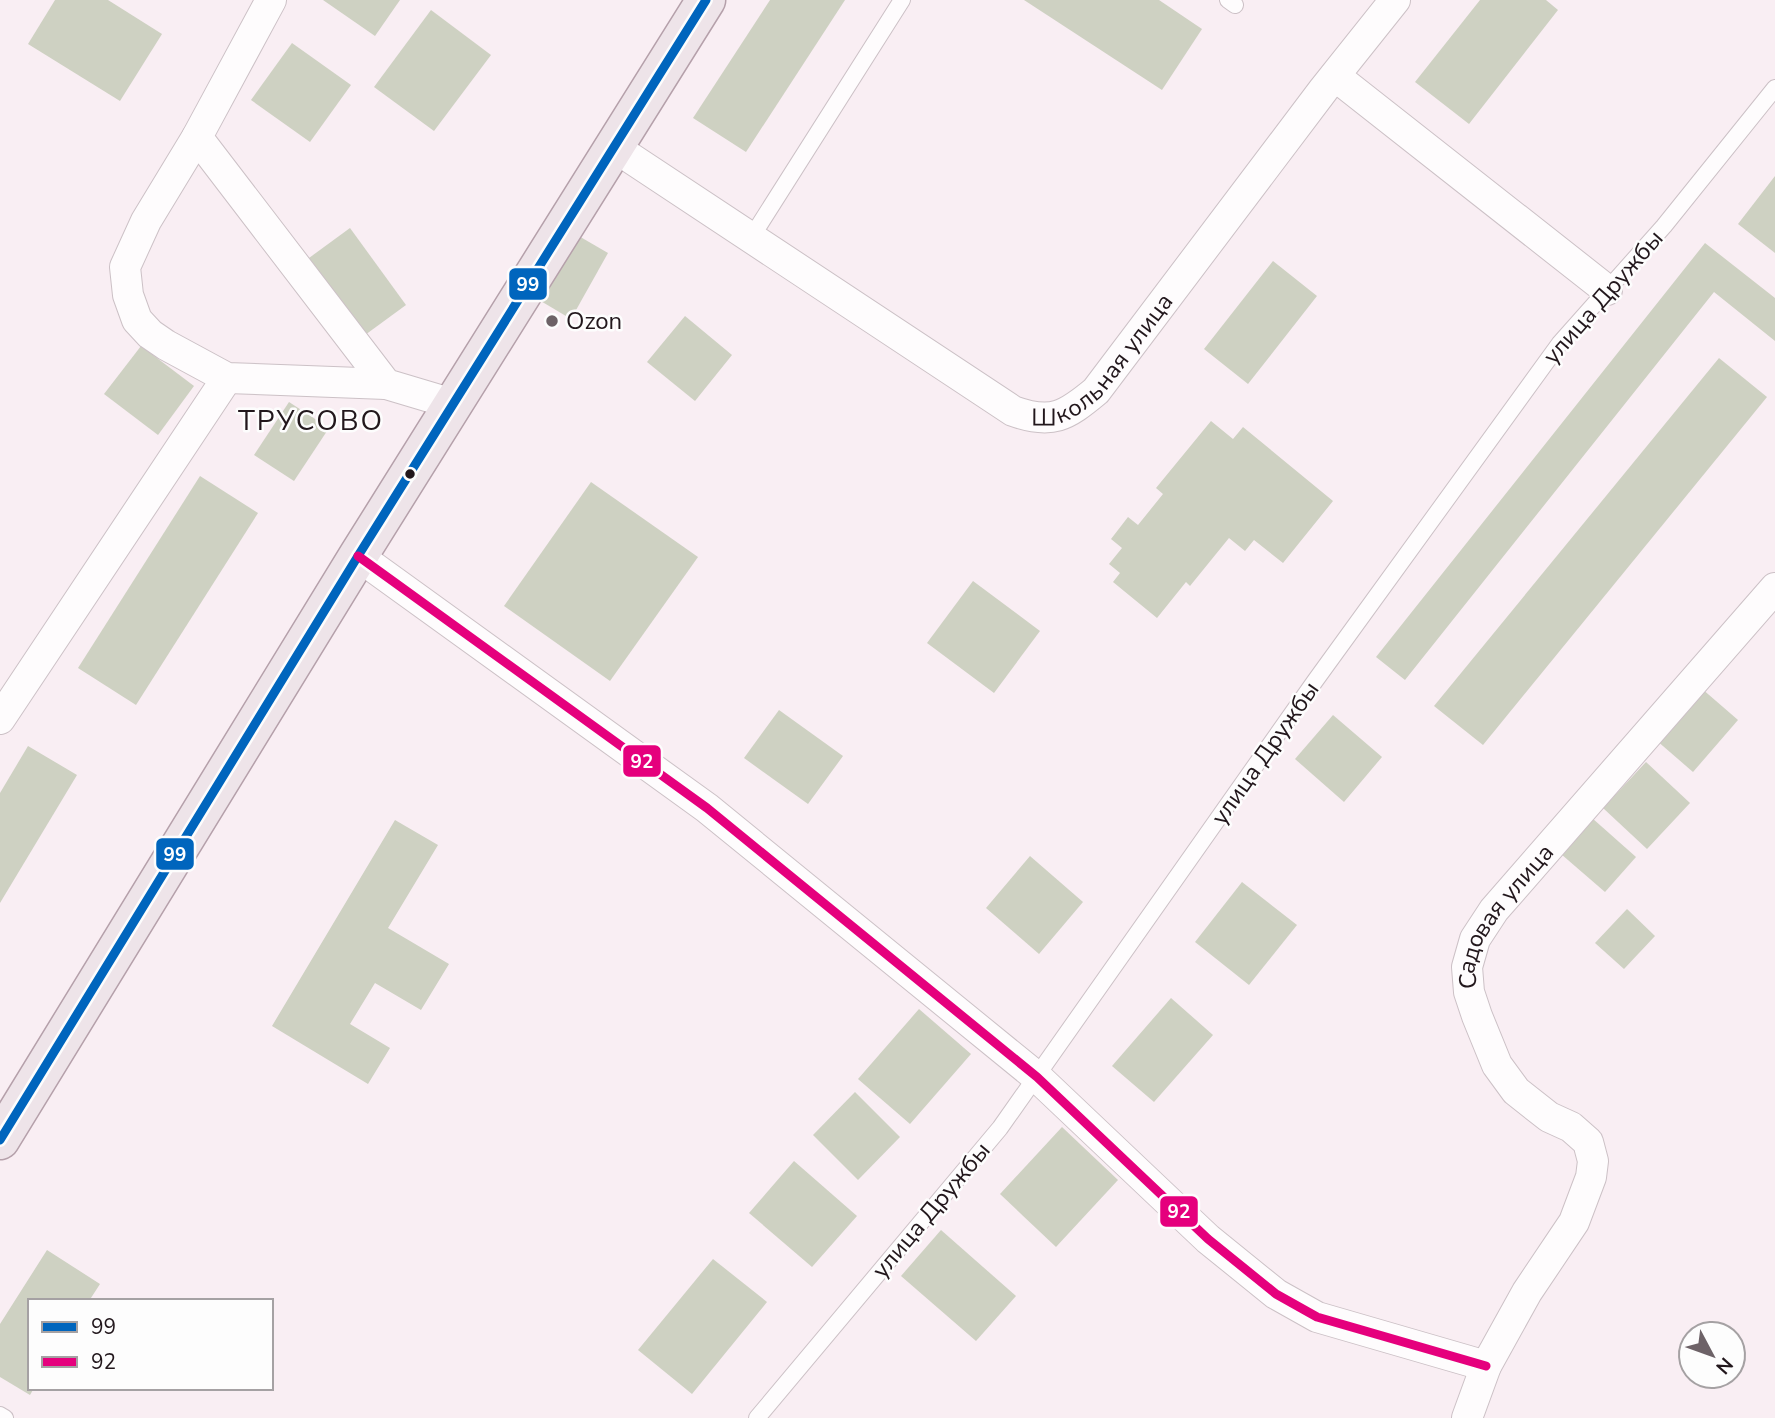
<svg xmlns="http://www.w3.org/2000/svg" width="1775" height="1418" font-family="'Nunito Sans',sans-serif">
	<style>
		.building { fill: #ced1c2 }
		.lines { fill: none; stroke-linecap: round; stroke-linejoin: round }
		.service-casing { stroke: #ccc1c6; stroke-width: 18 }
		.minor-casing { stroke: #ccc1c6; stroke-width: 32 }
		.primary-casing { stroke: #b5a0aa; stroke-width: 41 }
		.service { stroke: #fefcfd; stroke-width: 16 }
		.minor { stroke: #fefcfd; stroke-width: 30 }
		.primary { stroke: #eee4e9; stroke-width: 38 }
		.bus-1-casing { stroke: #fdfdfd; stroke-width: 14 }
		.bus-2-casing { stroke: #fdfdfd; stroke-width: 14 }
		.bus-1 { stroke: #0065bd; stroke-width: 9 }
		.bus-2 { stroke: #e5007d; stroke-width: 9 }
		.poi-dot { fill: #6d6267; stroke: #fdfdfd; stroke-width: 2.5 }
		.bus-dot { fill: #22171c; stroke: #fdfdfd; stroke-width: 2.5 }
		.labels { text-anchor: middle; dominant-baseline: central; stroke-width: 5; stroke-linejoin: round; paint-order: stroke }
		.street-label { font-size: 24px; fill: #22171c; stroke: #fdfdfd }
		.poi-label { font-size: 24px; fill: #22171c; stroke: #fdfdfd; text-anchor: start }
		.quarter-label { font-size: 28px; letter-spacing: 2px; fill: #22171c; stroke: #fdfdfd }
		.line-badge { stroke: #fdfdfd; stroke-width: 2.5 }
		.badge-label { font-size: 19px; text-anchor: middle; font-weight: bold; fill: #fff }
	</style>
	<rect width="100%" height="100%" fill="#f9eef3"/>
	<g class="building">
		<polygon points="55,0 108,0 162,34 120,101 28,44"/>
		<polygon points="323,0 400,0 375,36"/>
		<polygon points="770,0 845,0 746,152 693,118"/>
		<polygon points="1024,0 1159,0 1202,29 1162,90"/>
		<polygon points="1480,0 1546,0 1558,10 1469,124 1415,82"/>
		<polygon points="431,10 491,55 434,131 374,87"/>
		<polygon points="292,43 351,85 310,142 251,100"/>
		<polygon points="1775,176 1775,253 1738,224"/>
		<polygon points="350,228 406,305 365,335 309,258"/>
		<polygon points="577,235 608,253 571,319 539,300"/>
		<polygon points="1705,243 1775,298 1775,341 1714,292 1405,680 1376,657"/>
		<polygon points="1273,261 1317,296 1248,384 1204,349"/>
		<polygon points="685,316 732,355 695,401 647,362"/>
		<polygon points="141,346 194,386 158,435 104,394"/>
		<polygon points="1719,358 1767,397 1483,745 1434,706"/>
		<polygon points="289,402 329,428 294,481 254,455"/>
		<polygon points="1211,421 1233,439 1243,427 1333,501 1283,563 1254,540 1245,551 1229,538 1190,586 1186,582 1157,618 1113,582 1120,573 1109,564 1122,548 1111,539 1128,517 1138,525 1163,494 1156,488"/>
		<polygon points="200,476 258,513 136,705 78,668"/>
		<polygon points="591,482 698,557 610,681 504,606"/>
		<polygon points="973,581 1040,631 994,693 927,643"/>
		<polygon points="1701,688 1738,720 1693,772 1656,740"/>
		<polygon points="779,710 843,756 808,804 744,758"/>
		<polygon points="1333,715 1382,757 1344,802 1295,759"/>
		<polygon points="28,746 77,775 0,903 0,793"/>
		<polygon points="1646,762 1690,803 1647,849 1603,808"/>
		<polygon points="1592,818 1636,857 1605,892 1561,854"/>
		<polygon points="395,820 438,845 388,928 449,964 421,1010 375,983 350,1024 390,1048 368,1084 272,1026"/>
		<polygon points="1030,856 1083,902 1039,954 986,908"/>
		<polygon points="1242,882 1297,925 1249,985 1195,942"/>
		<polygon points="1627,909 1655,936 1624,969 1595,943"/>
		<polygon points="1171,998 1213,1035 1154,1102 1112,1066"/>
		<polygon points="919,1009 971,1054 910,1124 858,1079"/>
		<polygon points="855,1092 900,1137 858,1180 813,1135"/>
		<polygon points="1062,1127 1118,1180 1056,1247 1000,1194"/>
		<polygon points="794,1161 857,1216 812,1267 749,1213"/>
		<polygon points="941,1230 1016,1296 976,1341 901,1276"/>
		<polygon points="47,1250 100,1284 89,1301 30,1301 30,1388 34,1388 30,1395 0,1377 0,1324"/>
		<polygon points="713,1259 767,1302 692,1394 638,1350"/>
	</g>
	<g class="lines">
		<g class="service-casing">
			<g id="service">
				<polyline points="1228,0 1235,5"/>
				<polyline points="751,238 902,0"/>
				<polyline points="0,1415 5,1418"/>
				<polyline points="757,1418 1000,1128 1315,681 1560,343 1664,226 1775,88"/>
			</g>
		</g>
		<g class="minor-casing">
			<g id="minor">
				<polyline points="271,0 197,137 386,384 453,404"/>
				<polyline points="1335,76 1607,290"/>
				<polyline points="197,137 146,221 125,267 128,295 137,320 150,334 166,345 227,378 386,384"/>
				<path id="s1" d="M614,147L1013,411C1052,425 1066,416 1096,391L1324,89L1395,0"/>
				<polyline points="358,556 707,808 1037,1077 1208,1239 1276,1294 1317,1317 1486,1366"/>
				<polyline points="0,719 227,378"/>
				<path id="s2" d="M1467,1418L1486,1366L1527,1292L1574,1222L1591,1177L1593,1161L1588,1142L1571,1127L1549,1117L1516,1091L1497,1065L1477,1016L1469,992L1467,967L1475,939L1494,910L1775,588"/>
			</g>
		</g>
		<g class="primary-casing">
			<polyline id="primary" points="0,1140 358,556 706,0"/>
		</g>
		<use href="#service" class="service"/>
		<use href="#minor" class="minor"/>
		<use href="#primary" class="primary"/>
		<g class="bus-1-casing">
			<polyline id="bus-1" points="0,1140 358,556 706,0"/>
		</g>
		<g class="bus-2-casing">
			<polyline id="bus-2" points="358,556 707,808 1037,1077 1208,1239 1276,1294 1317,1317 1486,1366"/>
		</g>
		<use href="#bus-1" class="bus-1"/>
		<use href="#bus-2" class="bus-2"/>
	</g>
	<circle class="poi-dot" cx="552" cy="321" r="7"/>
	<circle class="bus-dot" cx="410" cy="474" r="6"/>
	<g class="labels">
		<g class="street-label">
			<text transform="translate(1603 297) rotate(-49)">улица Дружбы</text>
			<text stroke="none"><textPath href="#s1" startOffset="593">Школьная улица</textPath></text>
			<text transform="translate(1265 753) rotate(-55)">улица Дружбы</text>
			<text stroke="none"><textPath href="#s2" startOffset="595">Садовая улица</textPath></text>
			<text transform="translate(931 1210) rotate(-50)">улица Дружбы</text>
		</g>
		<g class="poi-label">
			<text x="566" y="321">Ozon</text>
		</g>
		<g class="quarter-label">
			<text x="311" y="421">ТРУСОВО</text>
		</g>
	</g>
	<g class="line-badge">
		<rect x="508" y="267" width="40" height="34" rx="7" fill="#0065bd"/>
		<rect x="622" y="744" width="40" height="34" rx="7" fill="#e5007d"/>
		<rect x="155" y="837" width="40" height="34" rx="7" fill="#0065bd"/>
		<rect x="1159" y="1195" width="40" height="33" rx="7" fill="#e5007d"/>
	</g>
	<g class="badge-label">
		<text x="528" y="291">99</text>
		<text x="642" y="768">92</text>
		<text x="175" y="861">99</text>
		<text x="1179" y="1218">92</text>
	</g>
	<rect x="28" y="1299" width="245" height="91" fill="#fdfdfd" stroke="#a5a1a3" stroke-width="2"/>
	<rect x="42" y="1322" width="35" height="10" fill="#0065bd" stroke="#a5a1a3" stroke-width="2"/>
	<text x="91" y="1334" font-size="21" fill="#22171c">99</text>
	<rect x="42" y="1357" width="35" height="10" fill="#e5007d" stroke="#a5a1a3" stroke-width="2"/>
	<text x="91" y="1369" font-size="21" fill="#22171c">92</text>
	<g transform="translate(1712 1355) rotate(131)"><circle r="33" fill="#fdfdfd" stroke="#a5a1a3" stroke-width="2"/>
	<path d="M0-5L12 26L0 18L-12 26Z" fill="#6d6267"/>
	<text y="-10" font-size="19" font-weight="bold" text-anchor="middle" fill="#22171c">N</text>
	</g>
</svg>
